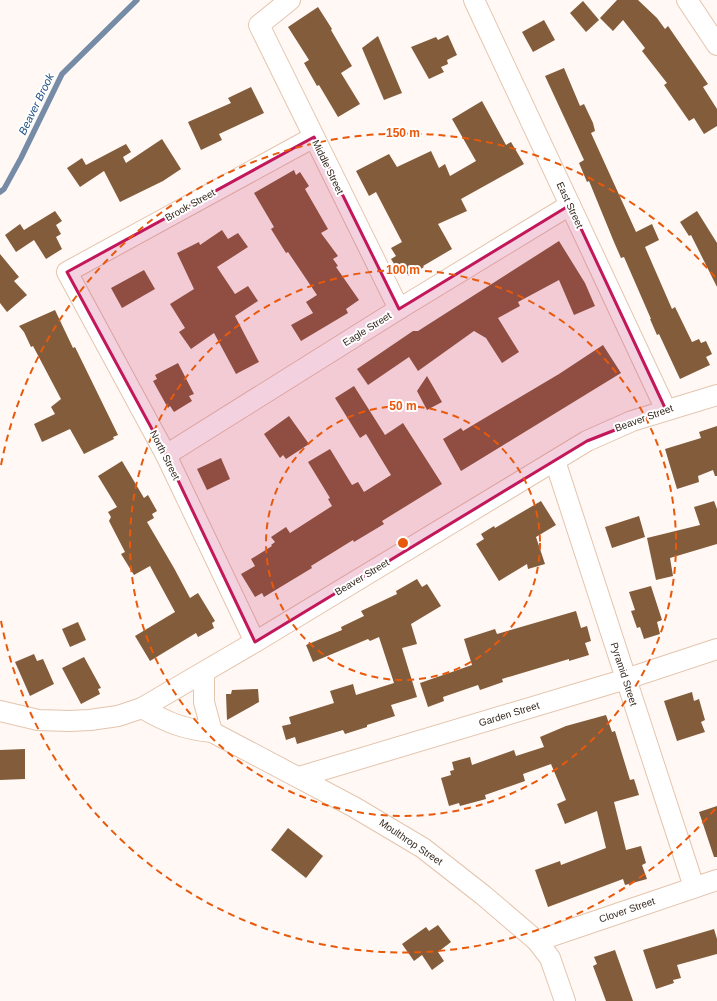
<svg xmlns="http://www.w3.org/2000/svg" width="717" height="1001" font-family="Helvetica,sans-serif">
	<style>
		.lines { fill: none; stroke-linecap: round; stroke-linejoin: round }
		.stream { stroke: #768ba5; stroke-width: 5.5 }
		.building { fill: #835c3b }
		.minor-casing { stroke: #e4c5ae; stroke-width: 22 }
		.minor { stroke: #fff; stroke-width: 20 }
		.marked { fill: #c2185b; fill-opacity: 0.2; stroke: #c2185b; stroke-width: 3; stroke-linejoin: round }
		.ring { fill: none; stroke: #e8590c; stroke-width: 2; stroke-dasharray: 7 5 }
		.labels { text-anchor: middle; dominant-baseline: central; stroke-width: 4; stroke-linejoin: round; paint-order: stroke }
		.street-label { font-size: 10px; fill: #34281f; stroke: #fff }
		.water-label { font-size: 11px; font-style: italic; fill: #225084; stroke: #fff }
		.centre { fill: #e8590c; stroke: #fff; stroke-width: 2 }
		.ring-label { font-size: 12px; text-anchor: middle; font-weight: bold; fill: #e8590c; stroke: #fff; stroke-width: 4; stroke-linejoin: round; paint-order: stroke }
	</style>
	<rect width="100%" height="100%" fill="#fff8f4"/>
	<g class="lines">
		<polyline class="stream" points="0,192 4,189 21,158 62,74 137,0"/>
	</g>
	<g class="building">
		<polygon points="617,0 638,0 657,18 665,29 668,26 708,84 703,87 717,109 717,126 704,134 694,118 689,121 664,85 667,83 642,51 645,48 623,20 613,31 600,18"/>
		<polygon points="583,1 599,20 586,32 570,13"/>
		<polygon points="318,7 332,29 331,30 352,66 341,73 360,104 338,117 319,85 317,86 304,63 309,60 288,27"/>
		<polygon points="544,20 555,40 533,52 522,32"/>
		<polygon points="448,35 457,55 447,60 448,64 441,67 444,72 429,79 411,47 436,37 438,40"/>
		<polygon points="378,36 402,93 384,100 362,48"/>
		<polygon points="564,68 580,106 584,104 593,123 595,131 591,133 636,232 652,224 659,240 645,247 672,309 675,307 692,342 699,339 701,343 706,341 712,354 706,357 710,365 680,379 659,334 657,335 650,319 651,319 624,257 621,258 614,242 589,181 587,182 579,163 584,160 545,76"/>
		<polygon points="251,87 264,113 219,134 222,140 201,150 188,122 231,103 228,98"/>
		<polygon points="482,101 506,145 511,142 524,164 461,199 467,211 438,224 452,249 423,266 424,267 409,276 406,272 401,275 391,259 396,256 391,248 402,242 376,192 369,196 356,171 389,154 397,167 431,151 439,168 445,164 450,176 476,161 452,119"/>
		<polygon points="162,139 181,169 163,181 120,202 104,171 80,187 67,168 82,158 86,165 126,144 131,152 123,157 126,163"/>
		<polygon points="294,170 296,175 300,172 309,186 305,189 328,229 321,233 338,256 333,259 338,266 336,267 359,300 346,309 348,313 301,341 291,325 313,313 306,302 317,295 288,252 286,253 271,229 274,227 254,193"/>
		<polygon points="55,211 62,221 56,225 61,234 56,237 62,249 46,259 34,240 16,252 5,235 20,224 24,230"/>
		<polygon points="697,211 717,243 717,287 691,235 689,236 680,222"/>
		<polygon points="222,230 228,239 238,233 248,247 217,267 235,294 248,286 258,301 235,316 259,362 236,374 214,333 191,349 179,332 185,328 170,304 194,289 177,253 199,242 200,245"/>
		<polygon points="559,241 585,283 595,306 574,315 559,280 518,302 520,306 498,318 519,352 502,363 486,338 474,331 418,371 409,357 368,385 357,369 413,331 418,331"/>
		<polygon points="0,254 19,277 14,281 27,295 7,312 0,303"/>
		<polygon points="144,270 155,289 122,308 111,288"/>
		<polygon points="55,310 73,348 75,347 118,435 113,437 114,439 84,454 70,429 42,442 34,424 55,414 51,407 61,399 33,346 31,347 24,332 19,326"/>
		<polygon points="603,345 621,373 461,471 443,439 461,428 463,431 559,374"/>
		<polygon points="178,363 194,394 189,396 192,401 174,412 170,406 168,408 153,381 157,379 155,375"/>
		<polygon points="427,376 442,402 427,410 417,391"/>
		<polygon points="354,386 385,435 403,423 442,484 382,521 384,524 354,542 353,540 311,566 312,568 264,597 262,593 255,597 241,574 255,566 251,559 272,546 271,545 275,542 271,537 286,527 290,533 332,506 328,499 330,498 308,462 330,449 352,485 358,482 364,492 391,475 366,434 360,438 335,398"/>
		<polygon points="289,416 309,444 286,459 283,455 280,458 264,434"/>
		<polygon points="717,426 717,476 715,476 713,470 698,476 699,482 677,489 665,449 701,438 699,432"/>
		<polygon points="221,458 230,479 207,490 197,469"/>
		<polygon points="122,461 144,498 148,495 157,511 152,514 154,518 147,522 174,568 190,598 198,593 215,621 212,623 214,628 198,637 196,633 150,661 135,636 175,612 150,566 134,575 121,554 125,552 109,521 111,517 108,512 117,507 98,476"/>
		<polygon points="541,501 556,525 536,537 545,564 528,569 527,564 499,581 476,544 484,539 481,534 494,526 495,528"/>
		<polygon points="714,501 717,509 717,544 670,558 673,576 656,580 647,538 700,525 694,507"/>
		<polygon points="639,516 645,537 612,548 605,527"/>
		<polygon points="417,579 422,587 427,584 441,606 411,624 417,644 402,648 417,697 391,705 395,716 367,725 367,727 345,734 343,730 297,744 295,737 286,740 282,726 291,724 289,717 334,703 330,691 353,684 356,695 394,683 379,637 370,641 368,639 313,662 306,645 342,630 341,627 364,616 361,611 397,594 396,591"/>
		<polygon points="651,586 662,620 657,622 660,634 644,639 640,627 637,628 631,611 635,610 629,592"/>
		<polygon points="576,611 581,628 587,626 591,641 585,643 589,655 569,661 569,659 502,679 503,682 480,690 478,685 443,697 444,701 428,707 420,683 472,665 464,639 495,629 497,634"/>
		<polygon points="78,622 86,640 70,647 62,629"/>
		<polygon points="34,654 37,661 43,659 54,684 30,696 15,662"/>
		<polygon points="84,657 101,688 98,689 100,694 81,704 62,668"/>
		<polygon points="258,689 259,702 227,720 226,694 231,694 232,690"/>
		<polygon points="692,692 694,701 699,699 705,720 701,722 705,732 677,741 664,701"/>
		<polygon points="606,715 612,732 615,731 630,780 634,779 639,795 614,802 626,850 641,846 646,863 642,865 647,879 625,885 623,879 548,907 535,870 560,861 561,865 606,848 597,811 565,824 557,804 566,800 551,764 523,774 525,781 485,795 486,799 460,806 459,803 449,806 441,778 451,775 450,771 454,770 452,762 470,757 472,765 514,750 516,756 544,747 540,737 566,726"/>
		<polygon points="25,749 25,779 0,780 0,750"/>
		<polygon points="717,806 717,857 714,857 699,812"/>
		<polygon points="288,828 323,856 306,878 271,850"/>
		<polygon points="438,925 451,942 438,952 444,961 432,970 422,955 414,961 402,944 426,927 429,931"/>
		<polygon points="714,929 717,939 717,954 677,965 681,978 673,980 674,983 656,989 643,950"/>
		<polygon points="615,950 633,1001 606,1001 593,966 597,964 594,957"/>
	</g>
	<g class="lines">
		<g class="minor-casing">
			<g id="minor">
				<polyline points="290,0 259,25 399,309"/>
				<polyline points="474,0 666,410"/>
				<polyline points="687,0 717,45"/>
				<polyline points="166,455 399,309 570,205"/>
				<polyline points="555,461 694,887"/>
				<polyline points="255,642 166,455 67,272 314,137"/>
				<polyline points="204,673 204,702 212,732"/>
				<path d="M142,708C168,723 183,729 212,732L354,807L423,848L483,895L537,941L550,958L565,1001"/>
				<polyline points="0,711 38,720 69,721 90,720 118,716 142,708 255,642 587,441 632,421 717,395"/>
				<polyline points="299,777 626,679 717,649"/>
				<polyline points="537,941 717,880"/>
			</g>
		</g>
		<use href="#minor" class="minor"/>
	</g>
	<path class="marked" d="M314,137L399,309L570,205L666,410L587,441L255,642L166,455L67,272Z"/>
	<g class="ring">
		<circle cx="403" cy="543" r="137"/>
		<circle cx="403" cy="543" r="273"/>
		<path d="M715 809A410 410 0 0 1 1 621M1 465A410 410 0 0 1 715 277"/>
	</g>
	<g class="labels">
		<g class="street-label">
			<text transform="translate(328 167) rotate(64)">Middle Street</text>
			<text transform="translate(190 205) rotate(-29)">Brook Street</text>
			<text transform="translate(570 205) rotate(65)">East Street</text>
			<text transform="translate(367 329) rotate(-32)">Eagle Street</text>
			<text transform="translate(644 418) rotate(-20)">Beaver Street</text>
			<text transform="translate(165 455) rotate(63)">North Street</text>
			<text transform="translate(362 577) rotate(-31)">Beaver Street</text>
			<text transform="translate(624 674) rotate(72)">Pyramid Street</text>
			<text transform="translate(509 714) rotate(-17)">Garden Street</text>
			<text transform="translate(411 842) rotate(34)">Moulthrop Street</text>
			<text transform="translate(627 910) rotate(-19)">Clover Street</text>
		</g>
		<g class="water-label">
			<text transform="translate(36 104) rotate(-64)">Beaver Brook</text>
		</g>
	</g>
	<circle cx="403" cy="543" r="6" class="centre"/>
	<g class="ring-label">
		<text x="403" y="137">150 m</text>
		<text x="403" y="274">100 m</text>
		<text x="403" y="410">50 m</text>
	</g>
</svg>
